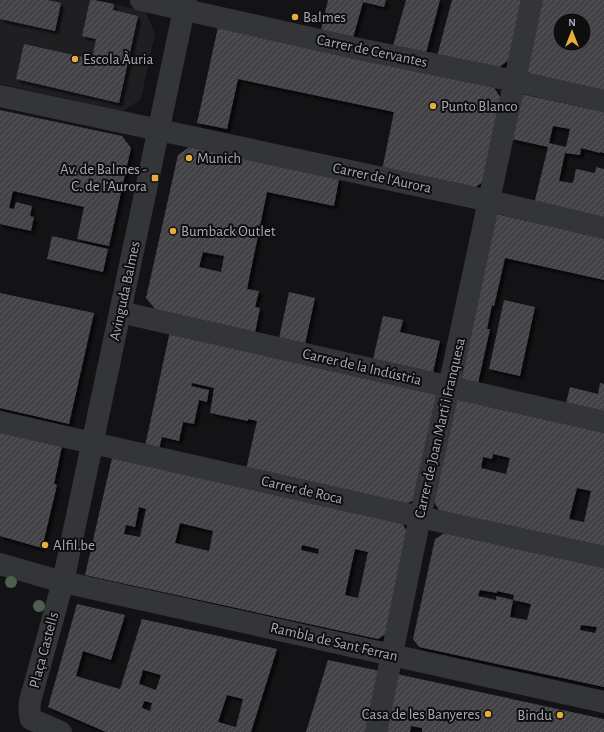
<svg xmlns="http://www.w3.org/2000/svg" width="604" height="732" font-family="'Alegreya Sans',sans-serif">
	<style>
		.built { fill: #1f1f21 }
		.building { fill: url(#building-hatch); fill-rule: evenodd; filter: url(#shadow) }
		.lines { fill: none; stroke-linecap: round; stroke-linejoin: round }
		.minor { stroke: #343539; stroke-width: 22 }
		.tertiary { stroke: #343539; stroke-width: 22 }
		.tree { fill: #4e5f50 }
		.poi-dot { fill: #e5ad3b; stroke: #0e0e0f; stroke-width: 1.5 }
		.labels { text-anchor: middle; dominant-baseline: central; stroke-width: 4; stroke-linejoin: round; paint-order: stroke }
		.poi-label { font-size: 15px; fill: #a6aab4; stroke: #0e0e0f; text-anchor: start }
		.street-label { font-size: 15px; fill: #a6aab4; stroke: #0e0e0f }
	</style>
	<defs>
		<pattern id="building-hatch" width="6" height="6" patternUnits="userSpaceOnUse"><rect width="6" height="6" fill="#424347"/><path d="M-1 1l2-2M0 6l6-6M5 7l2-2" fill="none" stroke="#5a5b5f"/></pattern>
		<filter id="shadow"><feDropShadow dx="3.5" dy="3.5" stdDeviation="1" flood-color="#0009"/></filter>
	</defs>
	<rect width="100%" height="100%" fill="#131315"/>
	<polygon class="built" points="0,0 94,0 145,11 155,33 141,99 123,111 0,84"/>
	<g class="building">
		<polygon points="0,0 47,0 61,3 55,31 0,19"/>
		<polygon points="90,0 94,0 114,4 113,10 138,16 119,103 16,79 24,44 92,59 96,39 82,36"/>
		<polygon points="328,0 386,0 384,7 363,2 353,38 321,30"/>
		<polygon points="406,0 440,0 426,53 393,46"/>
		<polygon points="452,0 522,0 509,60 497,69 437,56"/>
		<path d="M542,0H604V93L533,78L527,70ZM560,20H584V44H560Z"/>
		<polygon points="218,27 493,86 502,100 485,181 472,189 382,170 394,112 238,79 227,129 197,123"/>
		<path d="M521,94L604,112V153L600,152V153L581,148L580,155L565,153L559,181L573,183L576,169L595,173L596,167L604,169V219L534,204L548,147L512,139ZM553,126L570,129L566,147L549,143Z"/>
		<polygon points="0,110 122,136 131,148 109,246 77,239 84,207 13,191 9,208 14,209 16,202 32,206 30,216 34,217 31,231 0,224"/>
		<path d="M191,146L339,179L334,206L267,192L247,289L259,291L255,307L260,308L255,333L156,310L146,298L178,155ZM203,252L224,256L221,272L199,267Z"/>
		<polygon points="496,214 604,238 604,280 505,258 494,306 492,305 487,329 490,329 478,383 460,379"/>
		<polygon points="52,236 108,249 103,272 47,259"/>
		<polygon points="289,292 315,298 305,344 279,338"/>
		<polygon points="0,293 94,313 69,424 0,408"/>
		<polygon points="504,300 535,307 520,376 489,369"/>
		<polygon points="383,316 403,320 400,332 440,341 433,372 373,359"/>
		<polygon points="170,331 438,392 416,498 405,505 246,469 257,421 248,419 248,421 210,413 214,388 192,383 191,386 209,390 207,402 199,400 194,424 183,422 179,441 162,437 159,449 145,446"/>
		<polygon points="600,383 604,384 604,411 566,403 570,387 598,394"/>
		<path d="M455,398L604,431V549L441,513L434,502ZM493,454L510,458L506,474L481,468L483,457L492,459ZM577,488L591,491L584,522L569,519Z"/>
		<polygon points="0,432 62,446 54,484 57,485 42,548 0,536"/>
		<path d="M112,458L402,523L408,533L386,634L378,639L85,575ZM139,507L146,509L140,537L124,534L126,525L135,527ZM180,523L213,531L209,551L175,543ZM302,545L319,549L318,554L301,550ZM355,549L368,552L358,598L345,595Z"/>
		<path d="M446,532L604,568V687L419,647L413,639L435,539ZM480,590L497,593V591L514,595L513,600L531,604L527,620L510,617L513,600L496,596V600L478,596ZM581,625L597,627L595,633L580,630Z"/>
		<path d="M77,604L125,615L111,660L83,651L76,676L120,689L142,619L277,649L251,732H106L48,707ZM143,670L161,675L156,690L139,684ZM227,695L243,699L236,727L218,722ZM144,701L152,703L150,711L142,708Z"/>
		<polygon points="328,660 380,671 367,732 306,732"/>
		<polygon points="397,674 604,719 604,732 422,732 422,728 411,726 410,732 385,732"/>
	</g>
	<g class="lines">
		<g class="minor">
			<polyline points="141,0 359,49 515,81 604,101"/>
			<polyline points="0,96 490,201 604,228"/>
			<polyline points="120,312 604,422"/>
			<polyline points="0,422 420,517 604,557"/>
			<path d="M31,719C29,713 29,708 30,701L63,582"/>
			<polyline points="31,719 61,732"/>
			<polyline points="376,732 420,517 449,387 532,0"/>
		</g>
		<g class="tertiary">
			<polyline points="0,564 63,582 604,702"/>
			<polyline points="63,582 186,0"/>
		</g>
	</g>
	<g class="tree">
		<circle cx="11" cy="582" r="6"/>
		<circle cx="39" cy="606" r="6"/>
	</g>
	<g class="poi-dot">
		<circle cx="295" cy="17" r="4"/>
		<circle cx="75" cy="59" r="4"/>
		<circle cx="433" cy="106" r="4"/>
		<circle cx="189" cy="158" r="4"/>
		<rect x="151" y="174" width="8" height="8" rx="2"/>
		<circle cx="173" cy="231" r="4"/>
		<circle cx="45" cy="545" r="4"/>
		<circle cx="488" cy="714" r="4"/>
		<circle cx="560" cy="715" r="4"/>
	</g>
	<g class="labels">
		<g class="poi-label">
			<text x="303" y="17">Balmes</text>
			<text x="83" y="59">Escola Àuria</text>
			<text x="441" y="106">Punto Blanco</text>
			<text x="197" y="158">Munich</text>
			<text x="147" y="169" text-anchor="end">Av. de Balmes -<tspan x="147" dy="17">C. de l'Aurora</tspan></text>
			<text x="181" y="231">Bumback Outlet</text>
			<text x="53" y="545">Alfil.be</text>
			<text x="480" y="714" text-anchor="end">Casa de les Banyeres</text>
			<text x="552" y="715" text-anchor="end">Bindu</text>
		</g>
		<g class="street-label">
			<text transform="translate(372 51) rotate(12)">Carrer de Cervantes</text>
			<text transform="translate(382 178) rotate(12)">Carrer de l'Aurora</text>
			<text transform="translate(125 291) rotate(-78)">Avinguda Balmes</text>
			<text transform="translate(362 367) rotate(13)">Carrer de la Indústria</text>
			<text transform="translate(440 428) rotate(-77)">Carrer de Joan Martí i Franquesa</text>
			<text transform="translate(302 490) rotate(13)">Carrer de Roca</text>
			<text transform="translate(334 642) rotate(13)">Rambla de Sant Ferran</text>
			<text transform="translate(44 650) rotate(-75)">Plaça Castells</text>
		</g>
	</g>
	<g transform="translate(572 32)"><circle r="19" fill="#0e0e0f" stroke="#4b4c51"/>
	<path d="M0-3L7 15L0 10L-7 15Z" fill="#e5ad3b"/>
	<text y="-6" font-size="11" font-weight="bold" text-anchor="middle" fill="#a6aab4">N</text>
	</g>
</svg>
